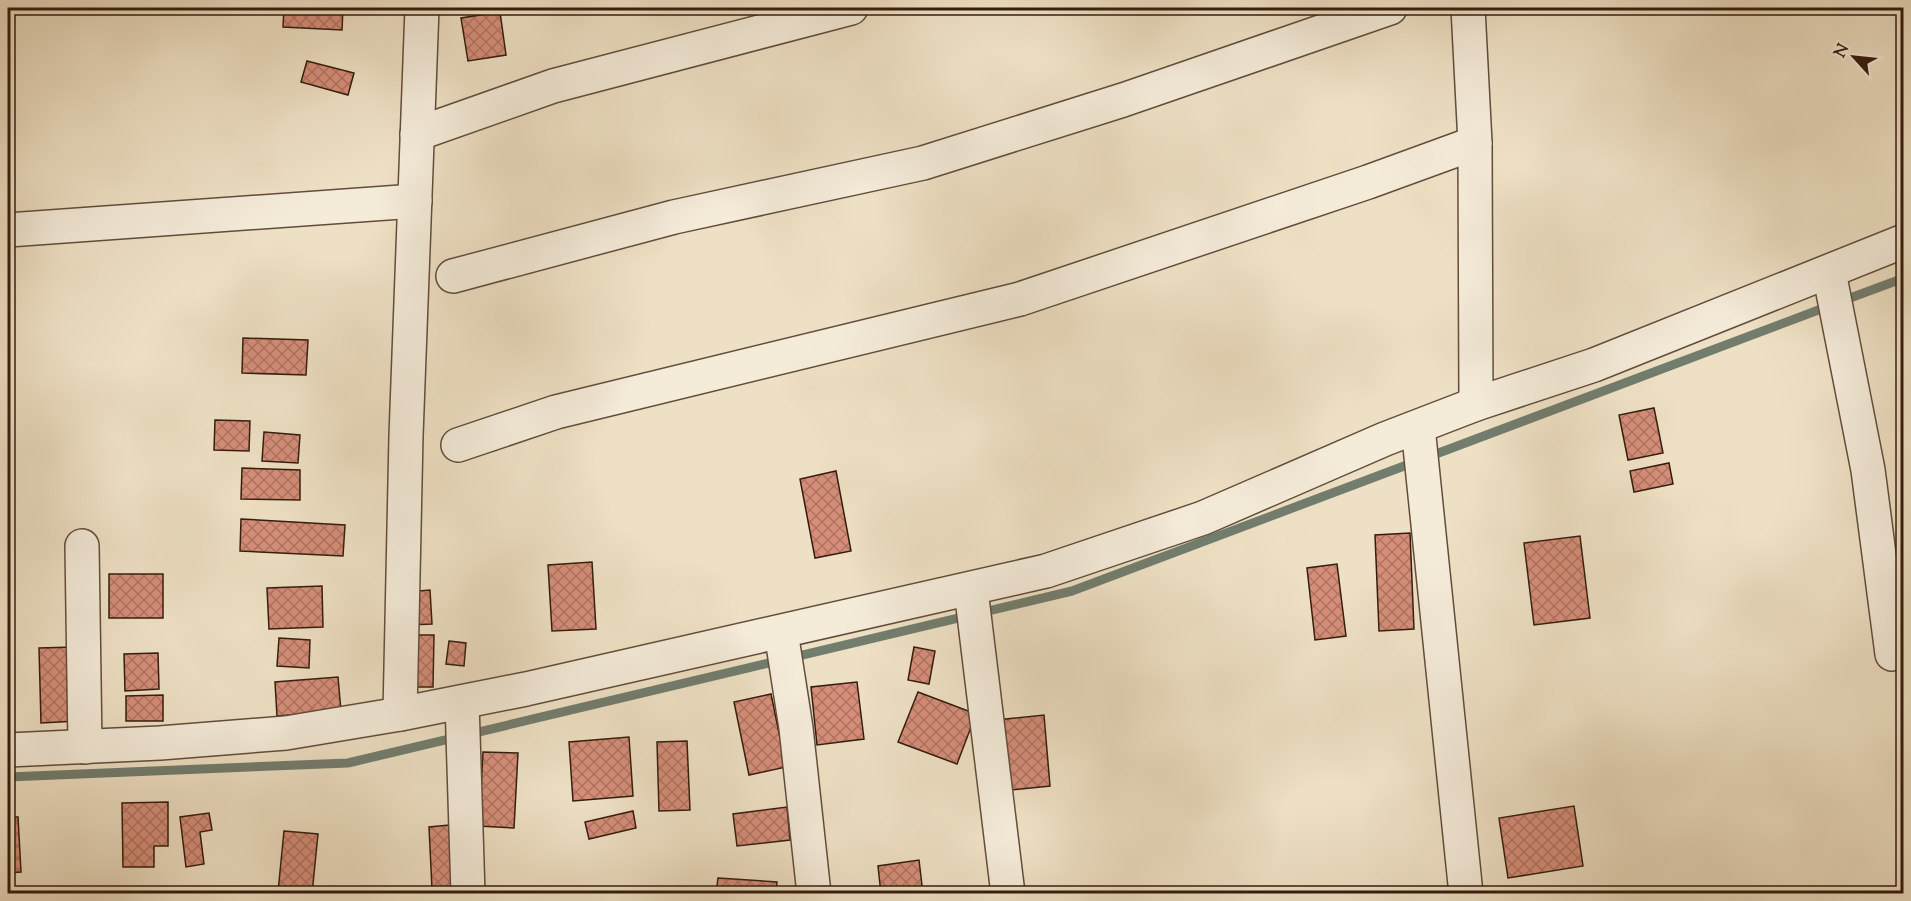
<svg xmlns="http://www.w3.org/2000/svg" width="1911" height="901" font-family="'Sorts Mill Goudy',serif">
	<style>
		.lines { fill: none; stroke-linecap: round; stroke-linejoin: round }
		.stream { stroke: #727d6e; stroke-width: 9 }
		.building { fill: url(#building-cross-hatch); stroke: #341c0e; stroke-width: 1.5 }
		.street-casing { stroke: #624d3c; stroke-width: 36 }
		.street { stroke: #f4ebd9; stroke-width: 33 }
	</style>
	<defs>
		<pattern id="building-cross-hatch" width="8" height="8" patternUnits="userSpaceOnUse" patternTransform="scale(1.5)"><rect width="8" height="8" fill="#d68e79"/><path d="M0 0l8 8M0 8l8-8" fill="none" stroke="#ae7362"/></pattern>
	</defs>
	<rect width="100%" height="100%" fill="#eee0c4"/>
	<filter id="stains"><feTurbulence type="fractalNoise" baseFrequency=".00333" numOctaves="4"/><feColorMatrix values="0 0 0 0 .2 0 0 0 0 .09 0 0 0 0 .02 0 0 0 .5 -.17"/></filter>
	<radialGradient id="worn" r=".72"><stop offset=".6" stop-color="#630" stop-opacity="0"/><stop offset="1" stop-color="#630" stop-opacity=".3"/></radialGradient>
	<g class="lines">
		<g class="stream">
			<polyline points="1842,301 1904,278"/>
			<polyline points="8,777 348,763 1072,591 1829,306"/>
		</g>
	</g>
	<g class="building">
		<polygon points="284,8 343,8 342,30 283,27"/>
		<polygon points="500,12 506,55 468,61 461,18"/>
		<polygon points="307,61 354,73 348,95 301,82"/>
		<polygon points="243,338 308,340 306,375 242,373"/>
		<polygon points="1654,408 1663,453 1628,460 1619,415"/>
		<polygon points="215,420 250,421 249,451 214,450"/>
		<polygon points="264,432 300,435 298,463 262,461"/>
		<polygon points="1669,463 1673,484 1634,492 1630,471"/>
		<polygon points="242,468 300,470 300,500 241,499"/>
		<polygon points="836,471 851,551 815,558 800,479"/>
		<polygon points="241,519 345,525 343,556 240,551"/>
		<polygon points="1410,533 1414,629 1379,631 1375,535"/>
		<polygon points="1580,536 1590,618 1534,625 1524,543"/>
		<polygon points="592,562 596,629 552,631 548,565"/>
		<polygon points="1337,564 1346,636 1315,640 1307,568"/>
		<rect x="109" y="574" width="54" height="44"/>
		<polygon points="322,586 323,627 269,629 267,588"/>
		<polygon points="430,590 432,624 409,625 407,592"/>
		<polygon points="411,635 434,635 433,687 410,687"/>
		<polygon points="279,638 310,640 309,668 277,666"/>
		<polygon points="449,641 466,643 464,666 446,664"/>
		<polygon points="75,647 77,721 41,723 39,648"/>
		<polygon points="914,647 935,651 929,684 908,680"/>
		<polygon points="158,653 159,689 125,691 124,654"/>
		<polygon points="338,677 341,711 277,716 275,682"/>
		<polygon points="857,682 864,739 817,745 811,687"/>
		<polygon points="918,692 976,714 957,764 898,742"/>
		<polygon points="771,694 786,767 749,775 734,702"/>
		<polygon points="163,695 163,721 126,721 126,696"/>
		<polygon points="1044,715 1050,786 1002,791 996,720"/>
		<polygon points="629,737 633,796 573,801 569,742"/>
		<polygon points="687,741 690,810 659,811 657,742"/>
		<polygon points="483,752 518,753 514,828 479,826"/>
		<polygon points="168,802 168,846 154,846 154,867 123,867 122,803"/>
		<polygon points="1574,806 1583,866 1508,878 1499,818"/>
		<polygon points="787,807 790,840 737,846 733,814"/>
		<polygon points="633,811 636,828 589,839 585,822"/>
		<polygon points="209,813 212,830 200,832 204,864 186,867 180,817"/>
		<polygon points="8,817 18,817 21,872 8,873"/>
		<polygon points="449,825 452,888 432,889 429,827"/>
		<polygon points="284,831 318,834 312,894 278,892"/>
		<polygon points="919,860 923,894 881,894 878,866"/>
		<polygon points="718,878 777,882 776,894 716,894"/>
	</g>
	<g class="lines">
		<g class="street-casing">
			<g id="street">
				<polyline points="1468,8 1475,143 1476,404"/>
				<polyline points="417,134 553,86 851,8"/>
				<polyline points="8,230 415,201"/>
				<polyline points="1829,272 1868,470 1892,654"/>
				<polyline points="453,276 674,217 923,163 1123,100 1390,8"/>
				<polyline points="1418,427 1466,894"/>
				<polyline points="458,445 556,412 1020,299 1368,182 1475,143"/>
				<polyline points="82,546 85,747"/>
				<polyline points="971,590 1008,894"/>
				<polyline points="781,632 796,728 814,894"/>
				<polyline points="462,702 468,894"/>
				<polyline points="400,714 406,436 422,8"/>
				<polyline points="8,750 160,743 286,733 400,714 526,689 1046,571 1203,518 1385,439 1476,404 1594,365 1904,241"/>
			</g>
		</g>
		<use href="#street" class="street"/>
	</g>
	<rect width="1911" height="901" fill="none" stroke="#eee0c4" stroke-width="30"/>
	<rect x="9" y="9" width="1893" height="883" fill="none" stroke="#341c0e" stroke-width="3"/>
	<rect x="15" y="15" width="1881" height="871" fill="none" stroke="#341c0e" stroke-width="1.5"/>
	<g transform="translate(1854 57) rotate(297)" stroke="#f4ebd9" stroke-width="4.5" paint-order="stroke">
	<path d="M0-4.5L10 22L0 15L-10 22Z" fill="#341c0e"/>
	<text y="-9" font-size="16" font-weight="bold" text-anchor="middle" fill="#341c0e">N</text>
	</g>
	<rect width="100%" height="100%" filter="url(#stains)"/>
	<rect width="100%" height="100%" fill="url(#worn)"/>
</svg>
